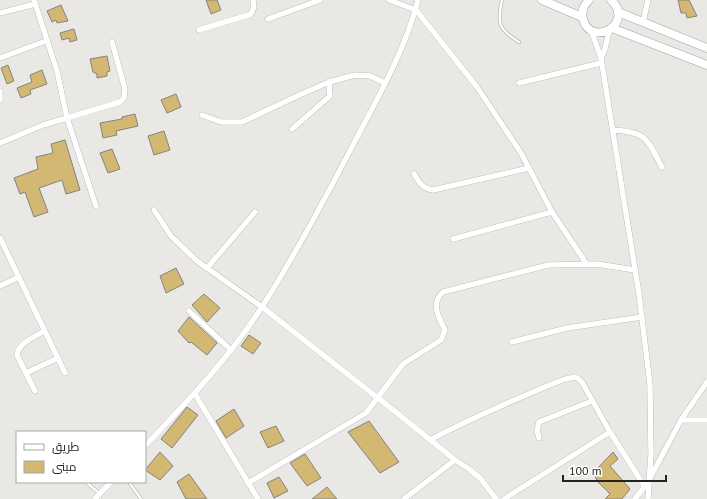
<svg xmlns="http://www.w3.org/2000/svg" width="707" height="499" font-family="'PT Sans',Cairo,sans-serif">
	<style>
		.building { fill: #d2b873; stroke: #848380 }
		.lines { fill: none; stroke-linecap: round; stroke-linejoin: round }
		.service-casing { stroke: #a3a19f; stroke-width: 3.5 }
		.minor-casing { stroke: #a3a19f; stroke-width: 6 }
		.secondary-casing { stroke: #a3a19f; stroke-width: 9 }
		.service { stroke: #fff; stroke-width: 2.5 }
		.minor { stroke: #fff; stroke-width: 5.5 }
		.secondary { stroke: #fff; stroke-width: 8 }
	</style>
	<rect width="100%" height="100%" fill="#e9e8e5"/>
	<g class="building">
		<polygon points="206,0 217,0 221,10 211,14"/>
		<polygon points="678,0 689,0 697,16 687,18 686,13 681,13"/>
		<polygon points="61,5 68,21 57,23 56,20 52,22 47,11"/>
		<polygon points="74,29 77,40 70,42 69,38 62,40 60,33"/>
		<polygon points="107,56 110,71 107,72 107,76 97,78 97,74 93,72 90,59"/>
		<polygon points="8,65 14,81 7,84 1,68"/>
		<polygon points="42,70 47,84 30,90 31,94 21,98 17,88 32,82 30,75"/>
		<polygon points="176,94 181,107 167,113 161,100"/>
		<polygon points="135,114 138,126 116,131 117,135 103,138 100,123 122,119 122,117"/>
		<polygon points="164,131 170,150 154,155 148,136"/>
		<polygon points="65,140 80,190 66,194 62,180 39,188 48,212 34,217 25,192 20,194 14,178 38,169 36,157 53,153 51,144"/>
		<polygon points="112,149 120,169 108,173 100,153"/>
		<polygon points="176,268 184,284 166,293 160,276"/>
		<polygon points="204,294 220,308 207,322 192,305"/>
		<polygon points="189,317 217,343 207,355 191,342 189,343 178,331"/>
		<polygon points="249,335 261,343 253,354 241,346"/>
		<polygon points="187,407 198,415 172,448 161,439"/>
		<polygon points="234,409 244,426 226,438 216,421"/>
		<polygon points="369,421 399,462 380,473 348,432"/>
		<polygon points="276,426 284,441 268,448 260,432"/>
		<polygon points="160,452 173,466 160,480 145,470"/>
		<polygon points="613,452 618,459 610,466 630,489 622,499 605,499 610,494 598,482 593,473"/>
		<polygon points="305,454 321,478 307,486 290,463"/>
		<polygon points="189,474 207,499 186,499 177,482"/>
		<polygon points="279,477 288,491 274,498 267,483"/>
		<polygon points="327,487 337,499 312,499"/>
	</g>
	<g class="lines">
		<g class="service-casing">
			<g id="service">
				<path d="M502,0C497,24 498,29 519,42"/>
				<polyline points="86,482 99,493"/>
				<polyline points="129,482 141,499"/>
			</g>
		</g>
		<g class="minor-casing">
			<g id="minor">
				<polyline points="389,0 416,10 477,87 521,153 552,212 586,263"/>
				<polyline points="0,13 35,4"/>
				<polyline points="268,19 320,0"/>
				<polyline points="643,22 648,0"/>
				<polyline points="199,30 251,14 254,7 253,0"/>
				<polyline points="591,30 601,58 639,294 650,385 651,454 648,499"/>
				<polyline points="0,58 46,41"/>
				<polyline points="601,58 605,49 609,31"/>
				<polyline points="519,83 601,63"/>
				<polyline points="0,91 0,100"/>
				<polyline points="202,115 221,122 242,122 295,97 329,82 355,75 370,76 385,83"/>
				<polyline points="292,129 330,96 329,82"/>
				<path d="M613,130C647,132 646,138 662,167"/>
				<polyline points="0,143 43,125 67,118 57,71 34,0"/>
				<path d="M414,174C420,183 423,189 433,190L529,168"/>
				<polyline points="96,206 67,118 120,102 124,98 125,89 112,42"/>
				<polyline points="154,210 171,236 197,261 262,307 397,413 455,460 469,469 480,478 496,499"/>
				<polyline points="0,238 65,373"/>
				<polyline points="453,239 552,212"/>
				<polyline points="207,268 255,212"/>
				<polyline points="0,286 19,277"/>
				<polyline points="189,311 231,350"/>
				<polyline points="512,342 567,328 642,317"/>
				<polyline points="26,373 58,358"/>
				<path d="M35,391L17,355C18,343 35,337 44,331"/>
				<polyline points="195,394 258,499"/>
				<polyline points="681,420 707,420"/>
				<polyline points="539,438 537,430 539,422 592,401"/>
				<path d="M430,440C463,422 498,407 533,392C546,387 562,378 576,377L582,382L610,432L645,487"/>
				<path d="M145,446C187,402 229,358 262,307C296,254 326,197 355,141C379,96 405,50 418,0"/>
				<polyline points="650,478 681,420 707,382"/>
				<path d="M248,483L366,413L403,364L441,340L445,330C439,318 430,303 443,292L548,265L597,264L635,270"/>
				<polyline points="95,499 111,482"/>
				<polyline points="404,499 455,460"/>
				<polyline points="504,499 610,432"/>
				<polyline points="635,499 646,485"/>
			</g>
		</g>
		<g class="secondary-casing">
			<g id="secondary">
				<polyline points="542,0 582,17"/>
				<path d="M589,0C584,5 581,12 583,19C591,49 636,23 611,0"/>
				<polyline points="618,12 707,48"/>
				<polyline points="612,28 707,65"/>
			</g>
		</g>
		<use href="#service" class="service"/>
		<use href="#minor" class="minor"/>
		<use href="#secondary" class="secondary"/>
	</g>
	<rect x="16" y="431" width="130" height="52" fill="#ffffff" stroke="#a7a7a7"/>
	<rect x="24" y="444" width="20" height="6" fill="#ffffff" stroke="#a7a7a7"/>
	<text x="52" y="451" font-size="12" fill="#232322">طريق</text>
	<rect x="24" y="461" width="20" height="12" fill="#d2b873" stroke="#a7a7a7"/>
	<text x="52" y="471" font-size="12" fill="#232322">مبنى</text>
	<path d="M563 475v6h103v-6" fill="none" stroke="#232322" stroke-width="2"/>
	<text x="569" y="475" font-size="12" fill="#232322" stroke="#ffffff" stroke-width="3" paint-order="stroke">100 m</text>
</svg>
